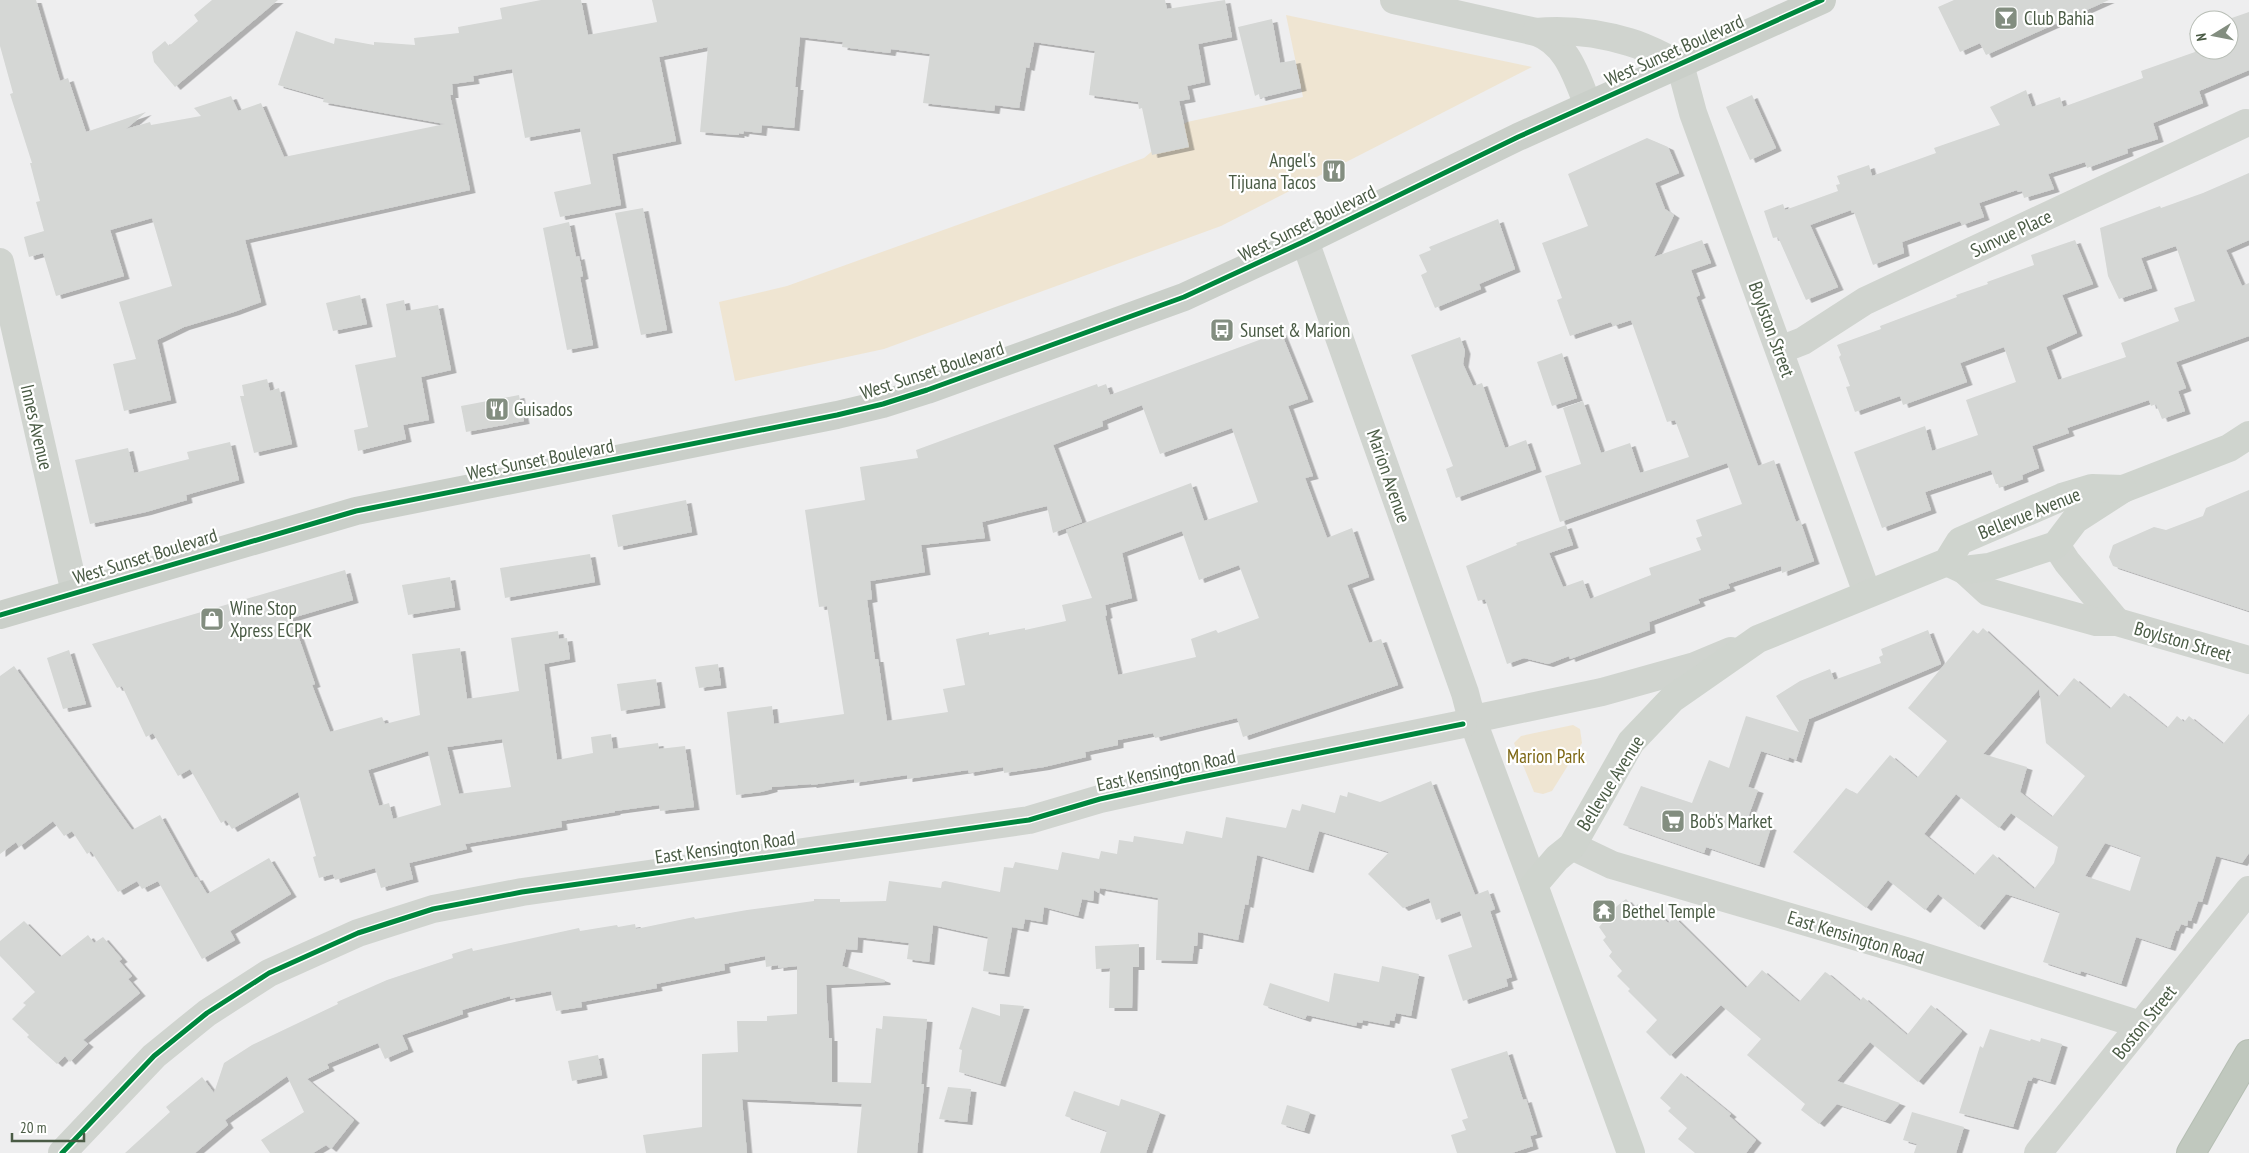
<svg xmlns="http://www.w3.org/2000/svg" width="2249" height="1153" font-family="'PT Sans Narrow',sans-serif">
	<style>
		.green { fill: #efe5d2 }
		.building { fill: #d5d7d5; fill-rule: evenodd; filter: url(#shadow) }
		.lines { fill: none; stroke-linecap: round; stroke-linejoin: round }
		.highway-casing { stroke: #b5beb3; stroke-width: 30 }
		.street { stroke: #d0d4cf; stroke-width: 28 }
		.secondary { stroke: #cfd4ce; stroke-width: 28 }
		.primary { stroke: #cacfc9; stroke-width: 28 }
		.highway { stroke: #c0c8be; stroke-width: 28 }
		.cycleway-casing { stroke: #fff; stroke-width: 8 }
		.cycleway { stroke: #00873e; stroke-width: 5 }
		.labels { text-anchor: middle; dominant-baseline: central; stroke-width: 4.5; stroke-linejoin: round; paint-order: stroke }
		.poi-label { font-size: 19px; fill: #4a5b45; stroke: #fff; text-anchor: start }
		.street-label { font-size: 19px; fill: #4a5b45; stroke: #fff }
		.park-label { font-size: 19px; fill: #7e6815; stroke: #fff }
	</style>
	<defs>
		<filter id="shadow"><feDropShadow dx="5.5" dy="3" stdDeviation="0" flood-color="#0004"/></filter>
	</defs>
	<rect width="100%" height="100%" fill="#eeeeef"/>
	<g class="green">
		<polygon points="1286,15 1532,67 1221,226 884,349 735,381 719,302 787,286 1144,158 1187,122 1303,97"/>
		<polygon points="1573,725 1580,729 1582,743 1552,791 1543,794 1534,792 1514,743 1521,736"/>
	</g>
	<g class="building">
		<polygon points="0,0 36,0 60,81 68,78 86,132 146,112 126,129 150,122 151,125 201,116 194,108 231,96 238,111 261,103 284,157 445,124 323,102 324,98 278,85 296,31 334,44 335,38 374,45 374,42 415,45 414,38 459,33 458,27 502,19 500,8 541,0 581,0 588,35 657,22 652,0 1165,0 1167,9 1225,0 1232,37 1198,44 1205,82 1187,86 1190,99 1179,101 1189,147 1152,155 1142,108 1139,109 1138,102 1089,95 1095,51 1034,42 1029,68 1026,67 1019,108 995,105 994,111 923,103 930,54 891,49 890,53 842,47 843,42 800,37 795,87 798,87 794,128 762,125 761,133 744,131 743,134 739,133 739,135 700,132 708,47 659,57 676,141 612,154 621,205 560,217 554,192 591,184 580,128 525,138 512,69 473,76 474,81 452,84 453,95 450,95 470,190 245,240 261,302 234,312 184,327 157,340 171,400 124,411 113,364 136,359 119,302 172,286 152,218 110,230 124,276 56,296 43,253 29,257 24,237 44,231 36,202 40,201 30,163 32,163 10,94 13,93 0,46"/>
		<polygon points="212,0 278,0 175,87 154,62 152,52 165,41 169,46 198,21 194,15"/>
		<polygon points="1954,0 2109,0 1986,55 1980,43 1960,52 1938,7"/>
		<polygon points="2249,12 2249,70 2199,91 2203,103 2153,123 2158,139 2127,149 2128,153 2087,168 2085,162 2048,174 2054,189 2024,198 2022,191 2018,192 2017,190 1979,203 1984,217 1962,225 1960,221 1902,242 1904,253 1873,265 1854,212 1852,213 1851,210 1810,225 1838,287 1806,300 1778,237 1773,238 1764,211 1783,204 1785,210 1838,191 1836,185 1840,184 1837,176 1869,165 1872,176 1936,153 1934,148 2000,125 1990,107 2026,90 2032,107 2060,97 2063,107 2143,78 2141,71 2195,52 2189,33 2199,30 2199,50 2229,50 2229,20 2226,20"/>
		<polygon points="1272,19 1280,63 1295,60 1301,88 1260,98 1259,94 1255,96 1238,27"/>
		<polygon points="1752,95 1776,148 1750,160 1726,107"/>
		<polygon points="1647,138 1668,147 1679,173 1655,183 1665,209 1674,215 1654,257 1702,240 1711,263 1691,270 1700,295 1696,297 1758,466 1774,460 1796,522 1800,520 1814,561 1782,573 1781,566 1728,584 1730,588 1698,599 1700,603 1649,622 1650,630 1570,659 1569,656 1548,664 1524,658 1507,664 1485,599 1478,601 1466,566 1517,545 1516,543 1566,525 1573,545 1549,553 1563,587 1583,580 1590,599 1651,575 1649,568 1701,550 1696,538 1702,536 1696,520 1742,504 1727,463 1560,522 1545,476 1581,464 1563,408 1583,401 1601,453 1630,443 1640,473 1689,457 1675,420 1667,422 1631,320 1613,326 1611,322 1570,336 1557,300 1562,298 1542,243 1588,226 1568,174"/>
		<polygon points="2249,173 2249,240 2226,250 2242,286 2249,283 2249,336 2176,362 2186,388 2178,391 2185,411 2162,419 2156,404 2151,406 2149,400 2067,428 2069,433 2032,446 2039,468 2022,475 2023,479 1999,488 1998,484 1996,484 1991,470 1925,492 1931,510 1882,528 1854,452 1925,426 1932,451 1978,435 1966,400 2016,382 2004,347 1960,363 1967,382 1903,405 1900,396 1855,412 1846,387 1850,386 1839,357 1841,355 1837,345 1881,329 1880,326 1957,297 1956,295 1988,284 1987,282 2034,265 2031,255 2075,240 2093,284 2062,295 2077,333 2046,347 2058,380 2126,357 2121,343 2179,321 2174,308 2195,301 2176,246 2141,258 2152,288 2119,299 2108,276 2100,228 2160,206 2161,208 2203,193"/>
		<polygon points="643,208 667,330 641,335 615,213"/>
		<polygon points="1498,219 1515,269 1479,284 1481,289 1435,308 1421,275 1427,272 1419,255 1431,250 1429,247"/>
		<polygon points="569,222 576,257 579,256 583,276 580,277 593,345 567,350 543,228"/>
		<polygon points="360,295 367,324 333,331 326,303"/>
		<polygon points="404,300 406,311 438,305 451,370 421,377 429,420 403,425 406,439 358,451 354,430 368,427 355,365 396,357 386,304"/>
		<path d="M1281,332L1308,399L1288,406L1313,476L1305,478L1327,538L1352,528L1369,577L1347,585L1369,643L1381,639L1398,685L1243,737L1237,718L1155,738L1153,733L1118,740V745L1085,752L1086,757L1044,767L1004,773L1003,767L969,773L968,770L907,779V775L854,783V779L811,785V784L772,787V789L761,792L736,795L727,712L772,706L774,724L844,714L827,606L819,607L805,510L865,500L860,467L918,458L916,450L1097,384L1098,387L1106,384L1110,395ZM1142,405L1160,454L1232,428L1258,502L1204,521L1191,483L1066,530L1092,598L1062,605L1066,621L1025,630V628L989,635V632L956,639L965,685L943,689L948,712L887,721L878,659H875L867,600L872,599L870,581L925,572L921,545L985,538L982,522L1047,506L1053,533L1082,522L1053,445L1103,426L1102,421ZM1182,531L1199,580L1239,565L1259,618L1218,633L1216,630L1191,639L1196,657L1118,675L1105,616L1107,615L1105,605L1132,598L1122,553Z"/>
		<polygon points="1460,337 1465,351 1463,364 1473,386 1482,383 1505,448 1526,440 1536,469 1456,498 1446,469 1453,466 1411,355"/>
		<polygon points="1562,353 1577,398 1552,406 1537,362"/>
		<polygon points="267,379 270,391 279,388 292,444 254,453 240,396 244,396 242,385"/>
		<polygon points="519,395 524,421 466,432 461,406"/>
		<polygon points="230,442 239,480 186,495 187,500 146,512 90,524 75,460 128,448 134,473 189,459 187,452"/>
		<polygon points="2249,490 2249,611 2113,566 2109,557 2113,545 2154,527 2166,530 2203,516 2206,508"/>
		<polygon points="686,500 692,532 618,547 612,515"/>
		<polygon points="590,554 595,582 505,598 500,568"/>
		<path d="M345,570L353,600L292,618L315,684L312,685L330,732L382,717L385,724L420,715L412,654L460,648L467,699L519,691L511,638L558,631L559,639L567,638L570,659L544,664L557,760L593,753L591,737L611,734L613,749L658,743L659,749L685,746L694,807L660,811L659,805L615,811V812L561,821L562,827L465,844L467,849L409,863L413,879L381,888L375,868L335,880L333,874L319,878L313,857L316,856L298,792L232,829L226,820L221,823L190,769L178,776L153,733L146,737L122,686L117,688L92,644ZM502,739L511,787L459,794L447,747ZM428,751L441,805L393,819L389,803L379,806L368,770Z"/>
		<polygon points="450,577 455,607 408,615 402,585"/>
		<path d="M1983,628L2058,697L2074,678L2110,709L2124,693L2167,728L2177,716L2184,722L2189,716L2223,744L2249,714V853L2242,863L2216,856L2202,902L2198,901L2191,921L2188,920L2187,926L2181,924L2178,931L2176,930L2170,948L2136,937L2121,984L2081,971L2080,974L2043,962L2060,912L2006,894L1979,927L1938,894L1925,910L1888,880L1866,908L1793,852L1846,788L1857,794L1890,755L1917,778L1947,741L1908,708L1973,630L1978,634ZM2039,689L2046,743L2085,776L2052,817L2020,792L2027,767L1983,754ZM1956,794L1999,828L2011,813L2058,847L2054,863L2034,889L1993,854L1974,875L1924,834ZM2105,843L2141,856L2130,891L2085,876Z"/>
		<polygon points="1928,630 1941,664 1809,719 1796,760 1789,757 1788,760 1761,751 1748,787 1758,790 1747,820 1771,827 1759,865 1706,847 1704,853 1623,825 1641,786 1692,803 1709,760 1729,768 1746,716 1799,732 1776,696 1800,681 1830,669 1834,680 1881,663 1879,657 1883,655 1881,649"/>
		<polygon points="69,650 86,704 63,709 47,658"/>
		<polygon points="718,664 721,685 699,688 695,667"/>
		<polygon points="14,666 132,830 160,815 195,878 197,877 207,894 269,858 291,894 230,931 235,940 202,959 158,881 142,889 137,881 118,892 91,851 87,854 72,831 64,836 53,821 19,847 16,842 0,854 0,676"/>
		<polygon points="656,679 660,705 621,711 617,684"/>
		<polygon points="1431,781 1475,895 1488,890 1495,909 1490,911 1512,977 1506,979 1508,986 1463,1001 1448,955 1472,947 1460,911 1436,920 1429,898 1403,908 1368,874 1389,852 1319,831 1308,870 1257,855 1248,905 1245,904 1238,940 1198,932 1197,946 1194,946 1192,961 1156,960 1158,898 1100,888 1099,893 1094,890 1093,901 1082,899 1078,916 1044,907 1042,922 1025,919 1023,929 1012,927 1004,974 983,971 988,937 933,925 929,962 907,959 909,943 858,937 857,950 846,949 842,966 885,980 885,982 826,985 829,1038 832,1038 832,1082 871,1083 876,1028 882,1029 883,1016 927,1019 921,1084 924,1084 917,1153 857,1153 862,1104 742,1099 747,1153 646,1153 643,1135 702,1127 702,1054 738,1052 737,1021 767,1021 767,1016 797,1014 797,966 778,968 778,965 766,967 765,956 724,964 725,970 656,984 657,988 581,1002 582,1007 556,1011 551,991 510,999 510,996 462,1010 463,1014 402,1035 408,1049 385,1059 378,1043 327,1064 329,1068 307,1079 354,1120 331,1149 326,1145 313,1153 270,1153 261,1140 304,1112 287,1076 225,1120 228,1125 195,1153 125,1153 170,1112 166,1107 202,1077 214,1093 224,1063 252,1045 338,1004 337,1002 387,980 453,958 452,954 472,948 473,951 579,928 580,931 617,925 618,927 635,924 636,929 694,917 695,919 747,910 814,901 814,899 840,899 840,902 886,901 889,881 941,888 942,882 945,881 1000,892 1004,867 1013,868 1015,862 1058,870 1062,852 1099,859 1101,851 1117,854 1119,840 1133,842 1134,836 1183,844 1186,831 1222,838 1226,817 1286,828 1292,809 1300,811 1302,804 1335,813 1340,795 1347,797 1348,792 1380,802"/>
		<polygon points="1626,899 1634,908 1638,904 1649,914 1654,909 1667,922 1669,923 1674,917 1746,988 1762,970 1799,1002 1825,972 1827,973 1860,1001 1863,997 1907,1035 1931,1005 1962,1031 1918,1082 1870,1042 1837,1081 1900,1103 1885,1121 1837,1104 1819,1124 1801,1110 1805,1104 1747,1055 1761,1039 1721,1005 1670,1056 1646,1032 1657,1020 1628,991 1630,989 1617,976 1622,971 1609,956 1612,952 1603,940 1606,937 1599,927 1617,906"/>
		<polygon points="24,921 60,957 88,935 94,943 103,937 122,959 119,961 132,976 128,979 140,993 83,1040 88,1044 70,1062 65,1056 57,1064 27,1037 29,1035 12,1019 26,1005 23,1003 35,992 0,956 0,941"/>
		<polygon points="1139,944 1139,967 1133,967 1132,1008 1109,1008 1110,968 1096,969 1095,946"/>
		<polygon points="1382,966 1419,974 1411,1016 1396,1013 1394,1021 1390,1020 1389,1025 1363,1020 1362,1023 1357,1022 1356,1026 1307,1015 1305,1019 1263,1005 1270,983 1329,1002 1334,973 1379,982"/>
		<polygon points="1000,1004 1024,1006 1000,1084 959,1072 962,1050 959,1049 972,1007 1000,1016"/>
		<polygon points="1990,1029 2030,1041 2031,1039 2040,1042 2041,1038 2062,1044 2050,1082 2033,1077 2031,1081 2028,1080 2013,1127 1959,1113 1980,1046 1983,1048"/>
		<polygon points="1507,1051 1523,1100 1526,1099 1537,1134 1530,1136 1533,1146 1512,1153 1457,1153 1451,1135 1466,1130 1462,1120 1468,1118 1451,1069"/>
		<polygon points="598,1055 602,1075 572,1081 568,1061"/>
		<polygon points="1681,1073 1731,1114 1729,1116 1756,1140 1746,1153 1695,1153 1678,1139 1687,1128 1668,1111 1671,1108 1660,1098"/>
		<polygon points="948,1087 971,1089 967,1122 939,1119"/>
		<polygon points="1074,1091 1119,1106 1121,1099 1160,1112 1146,1153 1100,1153 1107,1131 1065,1116"/>
		<polygon points="1287,1105 1310,1112 1304,1131 1281,1124"/>
		<polygon points="1912,1112 1964,1127 1956,1153 1914,1153 1917,1144 1903,1140"/>
	</g>
	<g class="lines">
		<g class="highway-casing">
			<polyline id="highway" points="2191,1153 2249,1054"/>
		</g>
		<g class="street">
			<path d="M1394,0L1536,32C1568,44 1576,76 1588,105"/>
			<path d="M1536,32C1567,29 1599,33 1629,42C1647,47 1664,57 1680,64L1693,113L1867,593"/>
			<polyline points="1305,241 1465,693 1470,712"/>
			<polyline points="0,262 75,593"/>
			<polyline points="1780,350 1803,341 1865,301 2246,123"/>
			<polyline points="2056,545 2067,562 2117,622"/>
			<polyline points="1964,570 1988,592 2096,622 2117,622 2249,660"/>
			<polyline points="1483,717 1602,692 1695,666 1731,651"/>
			<polyline points="1477,732 1534,885"/>
			<polyline points="1572,846 1612,865 1909,952 2141,1025"/>
			<polyline points="62,1153 154,1056 207,1013 269,973 358,933 433,909 522,892 1029,820 1100,799 1182,781 1463,724"/>
			<polyline points="2038,1153 2249,890"/>
		</g>
		<g class="secondary">
			<polyline points="1947,562 1964,570 1989,567 2056,545 2075,520 2123,489 2229,448 2249,435"/>
			<polyline points="1631,1153 1534,885 1557,858 1572,846 1631,742 1672,699 1758,639 1947,562 1960,541 2062,497 2092,488 2123,489"/>
		</g>
		<polyline class="primary" points="0,615 356,511 837,415 883,404 927,390 1184,297 1305,241 1518,137 1822,0"/>
		<use href="#highway" class="highway"/>
		<g class="cycleway-casing">
			<g id="cycleway">
				<polyline points="0,615 356,511 837,415 883,404 927,390 1184,297 1305,241 1518,137 1822,0"/>
				<polyline points="62,1153 154,1056 207,1013 269,973 358,933 433,909 522,892 1029,820 1100,799 1182,781 1463,724"/>
			</g>
		</g>
		<use href="#cycleway" class="cycleway"/>
	</g>
	<defs>
		<g id="bar-square" transform="scale(1.25)"><rect x="-9" y="-9" width="18" height="18" rx="4" fill="#838e80" stroke="#fff"/><path d="M-6-5H6L.8 .8V4.5H3.5V6h-7V4.5H-.8V.8Z" fill="#fff"/></g>
		<g id="restaurant-square" transform="scale(1.25)"><rect x="-9" y="-9" width="18" height="18" rx="4" fill="#838e80" stroke="#fff"/><path d="M-5-6h1v4h1v-4h1v4h1v-4h1v5L-1.5 .5V6h-2V.5L-5-1ZM5-6V6H3V1.5H1.5Q1.5-4 5-6Z" fill="#fff"/></g>
		<g id="bus-square" transform="scale(1.25)"><rect x="-9" y="-9" width="18" height="18" rx="4" fill="#838e80" stroke="#fff"/><path d="M-5-6H5V4H4V6H2V4H-2V6H-4V4H-5ZM-3.5-4V0h7V-4ZM-3.5 1.2v1.5H-2V1.2ZM2 1.2v1.5H3.5V1.2Z" fill="#fff"/></g>
		<g id="shop-square" transform="scale(1.25)"><rect x="-9" y="-9" width="18" height="18" rx="4" fill="#838e80" stroke="#fff"/><path d="M-5-2.5h2.3a2.7 3.5 0 0 1 5.4 0H5L5.5 6h-11ZM-1.5-2.5h3a1.5 2.3 0 0 0-3 0Z" fill="#fff"/></g>
		<g id="supermarket-square" transform="scale(1.25)"><rect x="-9" y="-9" width="18" height="18" rx="4" fill="#838e80" stroke="#fff"/><path d="M-6-5.5h2.5l.6 2H6L4.5 2H-2.5L-4.4-4H-6ZM-1.5 3.2a1.3 1.3 0 1 0 .1 0ZM3 3.2a1.3 1.3 0 1 0 .1 0Z" fill="#fff"/></g>
		<g id="temple-square" transform="scale(1.25)"><rect x="-9" y="-9" width="18" height="18" rx="4" fill="#838e80" stroke="#fff"/><path d="M0-6L5-2H3V0L6.5 2.5H4V6H1.5V3h-3V6H-4V2.5H-6.5L-3 0V-2H-5Z" fill="#fff"/></g>
	</defs>
	<g fill-rule="evenodd">
		<use href="#bar-square" x="2006" y="18"/>
		<use href="#restaurant-square" x="1334" y="171"/>
		<use href="#bus-square" x="1222" y="330"/>
		<use href="#restaurant-square" x="497" y="409"/>
		<use href="#shop-square" x="212" y="619"/>
		<use href="#supermarket-square" x="1673" y="821"/>
		<use href="#temple-square" x="1604" y="911"/>
	</g>
	<g class="labels">
		<g class="poi-label">
			<text x="2024" y="18">Club Bahia</text>
			<text x="1316" y="160" text-anchor="end">Angel's<tspan x="1316" dy="22">Tijuana Tacos</tspan></text>
			<text x="1240" y="330">Sunset &amp; Marion</text>
			<text x="514" y="409">Guisados</text>
			<text x="230" y="608">Wine Stop<tspan x="230" dy="22">Xpress ECPK</tspan></text>
			<text x="1690" y="821">Bob's Market</text>
			<text x="1622" y="911">Bethel Temple</text>
		</g>
		<g class="street-label">
			<text transform="translate(1674 50) rotate(-24)">West Sunset Boulevard</text>
			<text transform="translate(1307 223) rotate(-26)">West Sunset Boulevard</text>
			<text transform="translate(2011 233) rotate(-25)">Sunvue Place</text>
			<text transform="translate(1772 329) rotate(70)">Boylston Street</text>
			<text transform="translate(932 370) rotate(-18)">West Sunset Boulevard</text>
			<text transform="translate(37 427) rotate(77)">Innes Avenue</text>
			<text transform="translate(540 459) rotate(-11)">West Sunset Boulevard</text>
			<text transform="translate(1389 476) rotate(71)">Marion Avenue</text>
			<text transform="translate(2029 513) rotate(-22)">Bellevue Avenue</text>
			<text transform="translate(145 556) rotate(-17)">West Sunset Boulevard</text>
			<text transform="translate(2183 641) rotate(16)">Boylston Street</text>
			<text transform="translate(1166 770) rotate(-12)">East Kensington Road</text>
			<text transform="translate(1610 783) rotate(-58)">Bellevue Avenue</text>
			<text transform="translate(725 847) rotate(-8)">East Kensington Road</text>
			<text transform="translate(1856 937) rotate(17)">East Kensington Road</text>
			<text transform="translate(2144 1022) rotate(-51)">Boston Street</text>
		</g>
		<g class="park-label">
			<text x="1546" y="756">Marion Park</text>
		</g>
	</g>
	<g transform="translate(2214 35) rotate(260)"><circle r="24" fill="#ffffff" stroke="#b7bdb5"/>
	<path d="M0-4L9 19L0 12L-9 19Z" fill="#838e80"/>
	<text y="-8" font-size="14" font-weight="bold" text-anchor="middle" fill="#4a5b45">N</text>
	</g>
	<path d="M12 1133v8h72v-8" fill="none" stroke="#4a5b45" stroke-width="2.5"/>
	<text x="20" y="1133" font-size="15" fill="#4a5b45" stroke="#ffffff" stroke-width="4" paint-order="stroke">20 m</text>
</svg>
